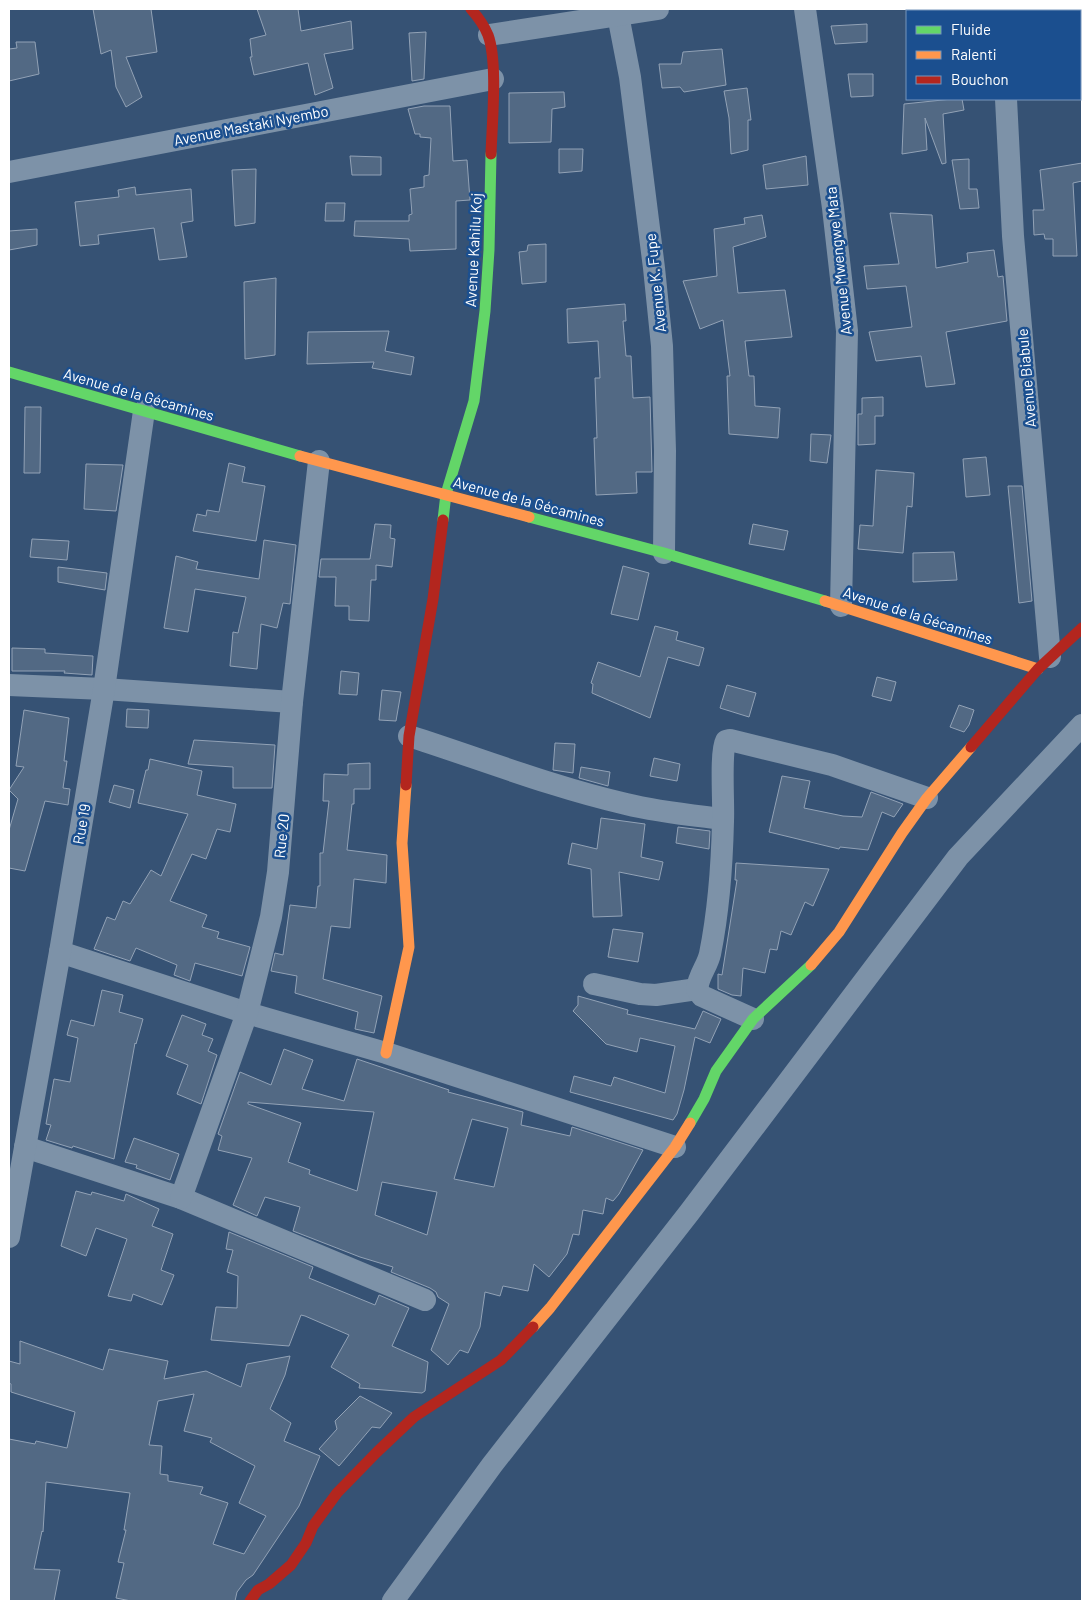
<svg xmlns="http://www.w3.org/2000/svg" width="1091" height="1610" font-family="Barlow,sans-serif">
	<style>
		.building { fill: #526984; stroke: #92a2b6; fill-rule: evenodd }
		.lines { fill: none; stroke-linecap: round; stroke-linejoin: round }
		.street { stroke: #7d92a8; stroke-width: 22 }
		.fast { stroke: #63d668; stroke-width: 11 }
		.slow { stroke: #ff974d; stroke-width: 11 }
		.jam { stroke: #b3261e; stroke-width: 11 }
		.labels { text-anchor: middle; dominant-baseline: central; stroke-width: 5; stroke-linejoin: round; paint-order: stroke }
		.street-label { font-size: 15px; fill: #fff; stroke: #1b4f8f }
	</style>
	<rect width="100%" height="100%" fill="#365274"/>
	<g class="building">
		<polygon points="93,9 151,9 157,52 126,57 142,97 126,107 116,87 111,50 101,54"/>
		<polygon points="257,9 298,9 301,31 351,21 353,49 324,54 333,88 315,95 308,63 254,75 250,57 252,57 250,39 266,35"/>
		<polygon points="867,24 867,42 835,44 831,26"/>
		<polygon points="426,32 424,79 412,81 409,33"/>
		<polygon points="16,42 35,42 39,74 9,81 9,49 17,48"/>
		<polygon points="722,49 726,85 684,92 680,87 662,88 659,64 681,64 683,52"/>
		<polygon points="848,74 873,74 873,96 851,97"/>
		<polygon points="747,88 751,120 748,120 748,150 731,154 729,118 724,91"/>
		<polygon points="564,92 565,107 552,109 551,142 509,143 509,93"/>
		<polygon points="952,99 962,99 964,110 943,114 946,163 942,164 925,118 927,150 902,154 904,104"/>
		<polygon points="424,106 450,106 453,161 467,160 470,200 456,201 456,249 410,251 409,239 354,236 355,221 409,221 409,215 412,214 410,189 424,187 424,176 429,175 431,138 420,137 420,134 415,134 408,109"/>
		<polygon points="559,149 583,149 582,171 559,173"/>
		<polygon points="350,156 381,157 381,175 352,175"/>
		<polygon points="806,156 808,185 766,189 763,165"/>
		<polygon points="969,159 969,189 977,189 979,208 960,209 952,160"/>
		<polygon points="1082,163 1082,181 1073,183 1077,256 1053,256 1053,239 1045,239 1044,234 1034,235 1033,210 1044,210 1040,170"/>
		<polygon points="256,169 255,223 235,226 232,170"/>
		<polygon points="135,187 136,195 191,189 193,221 181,223 187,257 159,260 154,228 98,235 99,244 80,246 75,202 119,197 118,190"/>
		<polygon points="326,203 345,203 344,221 325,221"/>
		<polygon points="890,213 932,215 936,268 968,262 967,253 994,250 998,277 1003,276 1007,321 946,332 955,384 926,387 921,356 876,361 869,332 912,327 906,286 867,289 864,266 899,264"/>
		<polygon points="762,215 766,237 733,247 738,293 785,290 792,337 745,341 749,376 754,376 755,406 780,408 778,438 729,434 727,376 730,376 723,320 700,329 683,281 717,276 714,229 745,224 744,218"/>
		<polygon points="37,229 37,245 9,250 9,231"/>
		<polygon points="546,244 546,282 522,284 519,252 527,251 528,245"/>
		<polygon points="276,278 275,355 245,359 244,282"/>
		<polygon points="625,304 626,321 623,321 626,356 631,356 633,398 650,397 652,472 636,472 637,493 596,495 594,438 597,438 595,378 600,378 598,341 568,343 567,309"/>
		<polygon points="389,331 385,351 414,357 411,375 372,368 374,362 307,364 308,332"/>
		<polygon points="883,397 883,416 875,416 875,444 858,445 858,414 862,414 862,398"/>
		<polygon points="25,407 41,407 40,473 24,473"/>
		<polygon points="811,434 831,435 827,463 810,461"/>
		<polygon points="986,457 990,495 966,497 963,459"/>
		<polygon points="229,463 245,467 242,482 265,486 256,541 193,531 197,514 206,516 207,510 219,512"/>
		<polygon points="86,464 123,465 116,511 84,509"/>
		<polygon points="876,470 914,473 912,507 907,506 903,553 858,549 860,525 873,526"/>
		<polygon points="1008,486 1022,486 1032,601 1019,603"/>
		<polygon points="375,524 391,525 390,538 395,539 392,567 376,565 376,580 371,580 369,621 349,620 349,606 335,606 336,577 319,577 321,559 370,559"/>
		<polygon points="753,524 788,531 784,550 749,544"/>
		<polygon points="32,539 69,541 67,560 30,557"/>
		<polygon points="264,540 296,545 290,604 283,603 277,628 261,624 257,669 230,666 233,632 238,633 246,597 195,589 188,632 164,628 176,556 198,562 196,569 259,579"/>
		<polygon points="954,552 957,580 913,582 913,553"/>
		<polygon points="623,566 649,573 638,620 611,614"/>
		<polygon points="58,567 107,573 105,590 58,582"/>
		<polygon points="655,626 678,632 676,640 704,648 699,666 668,657 650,718 592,693 593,684 591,683 598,662 640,677"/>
		<polygon points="12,648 45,649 45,653 93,656 92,675 64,673 65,671 12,671"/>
		<polygon points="341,671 359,673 357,695 339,694"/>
		<polygon points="877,677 896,682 891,701 872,696"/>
		<polygon points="727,685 756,693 749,717 720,708"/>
		<polygon points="382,690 401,692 396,721 379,720"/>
		<polygon points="959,705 974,710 969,725 964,732 950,727"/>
		<polygon points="127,709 149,710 148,728 126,727"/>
		<polygon points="24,710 69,718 64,761 67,761 63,788 70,789 68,805 45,801 25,871 9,868 9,830 18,799 9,790 24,767 16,766"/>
		<polygon points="194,740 275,745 272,788 233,788 233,767 188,764"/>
		<polygon points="555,743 575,744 573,773 553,770"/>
		<polygon points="654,758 680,764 677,781 650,776"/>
		<polygon points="150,759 202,771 197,795 236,804 230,832 217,829 206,859 192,854 170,901 207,915 202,927 219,932 217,938 250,947 242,976 195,963 190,981 174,975 177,965 136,948 130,961 94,949 107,917 115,920 123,901 130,904 151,870 161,876 188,814 138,803 146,770 148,770"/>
		<polygon points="370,763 370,789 354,789 354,804 352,804 347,850 387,855 386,883 354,879 350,928 331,926 323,979 382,996 374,1033 355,1029 358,1012 295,993 297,976 271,971 275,953 283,955 290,905 316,908 318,886 320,886 320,853 323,853 329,801 323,801 324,774 348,775 348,764"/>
		<polygon points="581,767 610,772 608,786 579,778"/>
		<polygon points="782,776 810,781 804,808 843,816 862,817 871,792 903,804 894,817 882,812 868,850 840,847 839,849 769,832"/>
		<polygon points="114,785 134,790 130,808 109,802"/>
		<polygon points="601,818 645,824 641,857 663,862 659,880 619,872 622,916 593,917 591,869 568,864 572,843 597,849"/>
		<polygon points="678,827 710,831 709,849 676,843"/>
		<polygon points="736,863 829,869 813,906 805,902 791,935 781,931 777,950 770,949 765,973 743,968 741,996 732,995 718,989 718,974 722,975 737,880 735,880"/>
		<polygon points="613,929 643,933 638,962 608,957"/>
		<polygon points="102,990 123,995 119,1012 143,1019 136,1044 135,1043 114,1159 73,1146 72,1148 46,1140 51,1125 46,1124 54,1079 70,1082 78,1038 67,1035 71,1020 94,1026"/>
		<polygon points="578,996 628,1010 627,1014 695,1029 703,1011 721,1019 710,1043 695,1037 684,1090 677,1114 673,1120 570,1092 574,1076 611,1086 614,1077 665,1093 675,1046 640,1038 637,1052 606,1044 573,1011 578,1005"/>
		<polygon points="182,1015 206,1024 202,1035 213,1039 208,1051 217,1055 201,1104 177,1094 188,1065 166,1056"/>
		<path d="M284,1049L313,1060L302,1089L344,1101L357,1059L449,1090L448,1092L523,1112L521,1125L570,1136L572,1127L643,1150L619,1194L613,1201L606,1198L603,1214L583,1210L579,1235L573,1234L567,1254L549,1277L534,1264L528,1291L503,1286L500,1296L485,1292L480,1327L468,1353L460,1350L448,1365L431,1350L449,1304L438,1297L436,1292L430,1288L391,1272L393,1267L360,1257L293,1231L300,1207L265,1197L257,1216L233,1205L252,1158L218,1150L222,1136L218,1134L240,1072L271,1085ZM248,1102L374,1112L357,1191L309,1174L310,1170L288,1162L301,1123L248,1104ZM472,1119L508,1128L494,1187L454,1179ZM382,1182L437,1192L427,1235L375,1215Z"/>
		<polygon points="134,1138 179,1154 170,1180 136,1168 137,1165 125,1162"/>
		<polygon points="76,1191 91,1195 92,1192 124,1201 126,1194 159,1209 152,1226 173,1234 161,1270 174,1275 162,1305 133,1294 131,1301 108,1296 127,1239 96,1228 86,1256 61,1246"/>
		<polygon points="229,1232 313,1267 309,1278 375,1305 379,1295 409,1308 392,1346 428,1362 425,1391 422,1393 359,1388 360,1384 331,1367 349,1335 305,1316 301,1315 289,1346 211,1340 216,1307 237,1308 238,1276 227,1272 233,1250 226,1249"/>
		<path d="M20,1341L103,1370L109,1349L168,1361L164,1379L206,1371L241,1387L247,1364L290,1356L285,1375L270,1409L291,1423L284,1441L320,1456L299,1506L253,1575L246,1580L237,1592L235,1601H131L116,1598L124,1563L118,1562L126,1530H124L130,1493L46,1482L43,1532L42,1531L34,1569L60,1570L54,1601H9V1439L35,1444L36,1441L67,1448L75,1412L11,1392V1384L9,1383V1361L20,1364ZM194,1394L184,1431L212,1438L210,1442L255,1466L239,1503L266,1516L244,1554L213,1544L228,1503L200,1494L203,1487L168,1481V1475L160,1474L162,1446L149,1445L158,1401Z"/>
		<polygon points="360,1396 392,1413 380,1428 372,1427 339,1466 319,1449 337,1429 335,1421"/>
	</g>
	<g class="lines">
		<g class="street">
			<polyline points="805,9 833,208 847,331 841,606"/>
			<polyline points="1002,9 1002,11"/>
			<polyline points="618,15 630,77 654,268 662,346 665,451 664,553"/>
			<polyline points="489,35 658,9"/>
			<polyline points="1006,99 1013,236 1050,657"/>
			<polyline points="9,172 493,79"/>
			<polyline points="9,685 104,689 292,702"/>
			<path d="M409,736C481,759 552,787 626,804C658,812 691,815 723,819"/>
			<polyline points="60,952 247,1013 386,1053 675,1147"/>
			<polyline points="594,984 640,994 656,995 697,989"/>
			<path d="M753,1019L702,996L697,989C699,974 707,967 710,954C719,909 722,866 723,821C724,804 720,752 726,741L730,740L832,765L927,798"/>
			<polyline points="25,1147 181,1198 425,1300"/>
			<polyline points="181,1198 247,1013 271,917 278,872 292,702 319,461"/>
			<polyline points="9,1237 60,952 104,689 144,411"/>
			<polyline points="393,1601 492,1465 689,1213 958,857 1082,725"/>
		</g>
		<g class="fast">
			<polyline points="9,372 300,456"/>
			<polyline points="529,517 664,553 825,601"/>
			<polyline points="443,520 446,494 474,401 485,311 489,250 491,154"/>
			<polyline points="690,1123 704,1099 716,1071 753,1019 811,965"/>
		</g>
		<g class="slow">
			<polyline points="300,456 529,517"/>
			<polyline points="825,601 1038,669"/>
			<polyline points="811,965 839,932 902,833 927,798 971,747"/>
			<polyline points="386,1053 409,947 402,843 406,785"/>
			<polyline points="533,1327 550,1308 675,1147 690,1123"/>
		</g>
		<g class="jam">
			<path d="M471,9C478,17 484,25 488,35C498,62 492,123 491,154"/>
			<polyline points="971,747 1038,669 1082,628"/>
			<polyline points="406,785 409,736 433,599 443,520"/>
			<polyline points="250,1601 258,1590 269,1584 291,1565 306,1543 313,1526 337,1493 377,1452 414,1417 501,1360 533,1327"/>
		</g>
	</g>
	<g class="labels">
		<g class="street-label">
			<text transform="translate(251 125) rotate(-11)">Avenue Mastaki Nyembo</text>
			<text transform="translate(473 250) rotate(-87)">Avenue Kahilu Koj</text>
			<text transform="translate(838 261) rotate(-96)">Avenue Mwengwe Mata</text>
			<text transform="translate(655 283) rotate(-96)">Avenue K. Fupe</text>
			<text transform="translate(1026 378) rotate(-95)">Avenue Biabule</text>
			<text transform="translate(139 394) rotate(16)">Avenue de la Gécamines</text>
			<text transform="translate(529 501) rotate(15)">Avenue de la Gécamines</text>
			<text transform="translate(918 615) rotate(18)">Avenue de la Gécamines</text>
			<text transform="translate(81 824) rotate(-80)">Rue 19</text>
			<text transform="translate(281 836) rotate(-84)">Rue 20</text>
		</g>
	</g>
	<rect width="1091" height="1610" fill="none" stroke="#ffffff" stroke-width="20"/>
	<rect x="906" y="10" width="175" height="90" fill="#1b4f8f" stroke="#7695bc"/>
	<rect x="916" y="26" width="25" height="8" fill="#63d668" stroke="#7695bc"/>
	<text x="951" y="35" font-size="15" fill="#ffffff">Fluide</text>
	<rect x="916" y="51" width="25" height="8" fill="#ff974d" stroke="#7695bc"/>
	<text x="951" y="60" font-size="15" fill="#ffffff">Ralenti</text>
	<rect x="916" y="76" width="25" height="8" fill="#b3261e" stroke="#7695bc"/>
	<text x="951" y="85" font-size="15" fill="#ffffff">Bouchon</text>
</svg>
